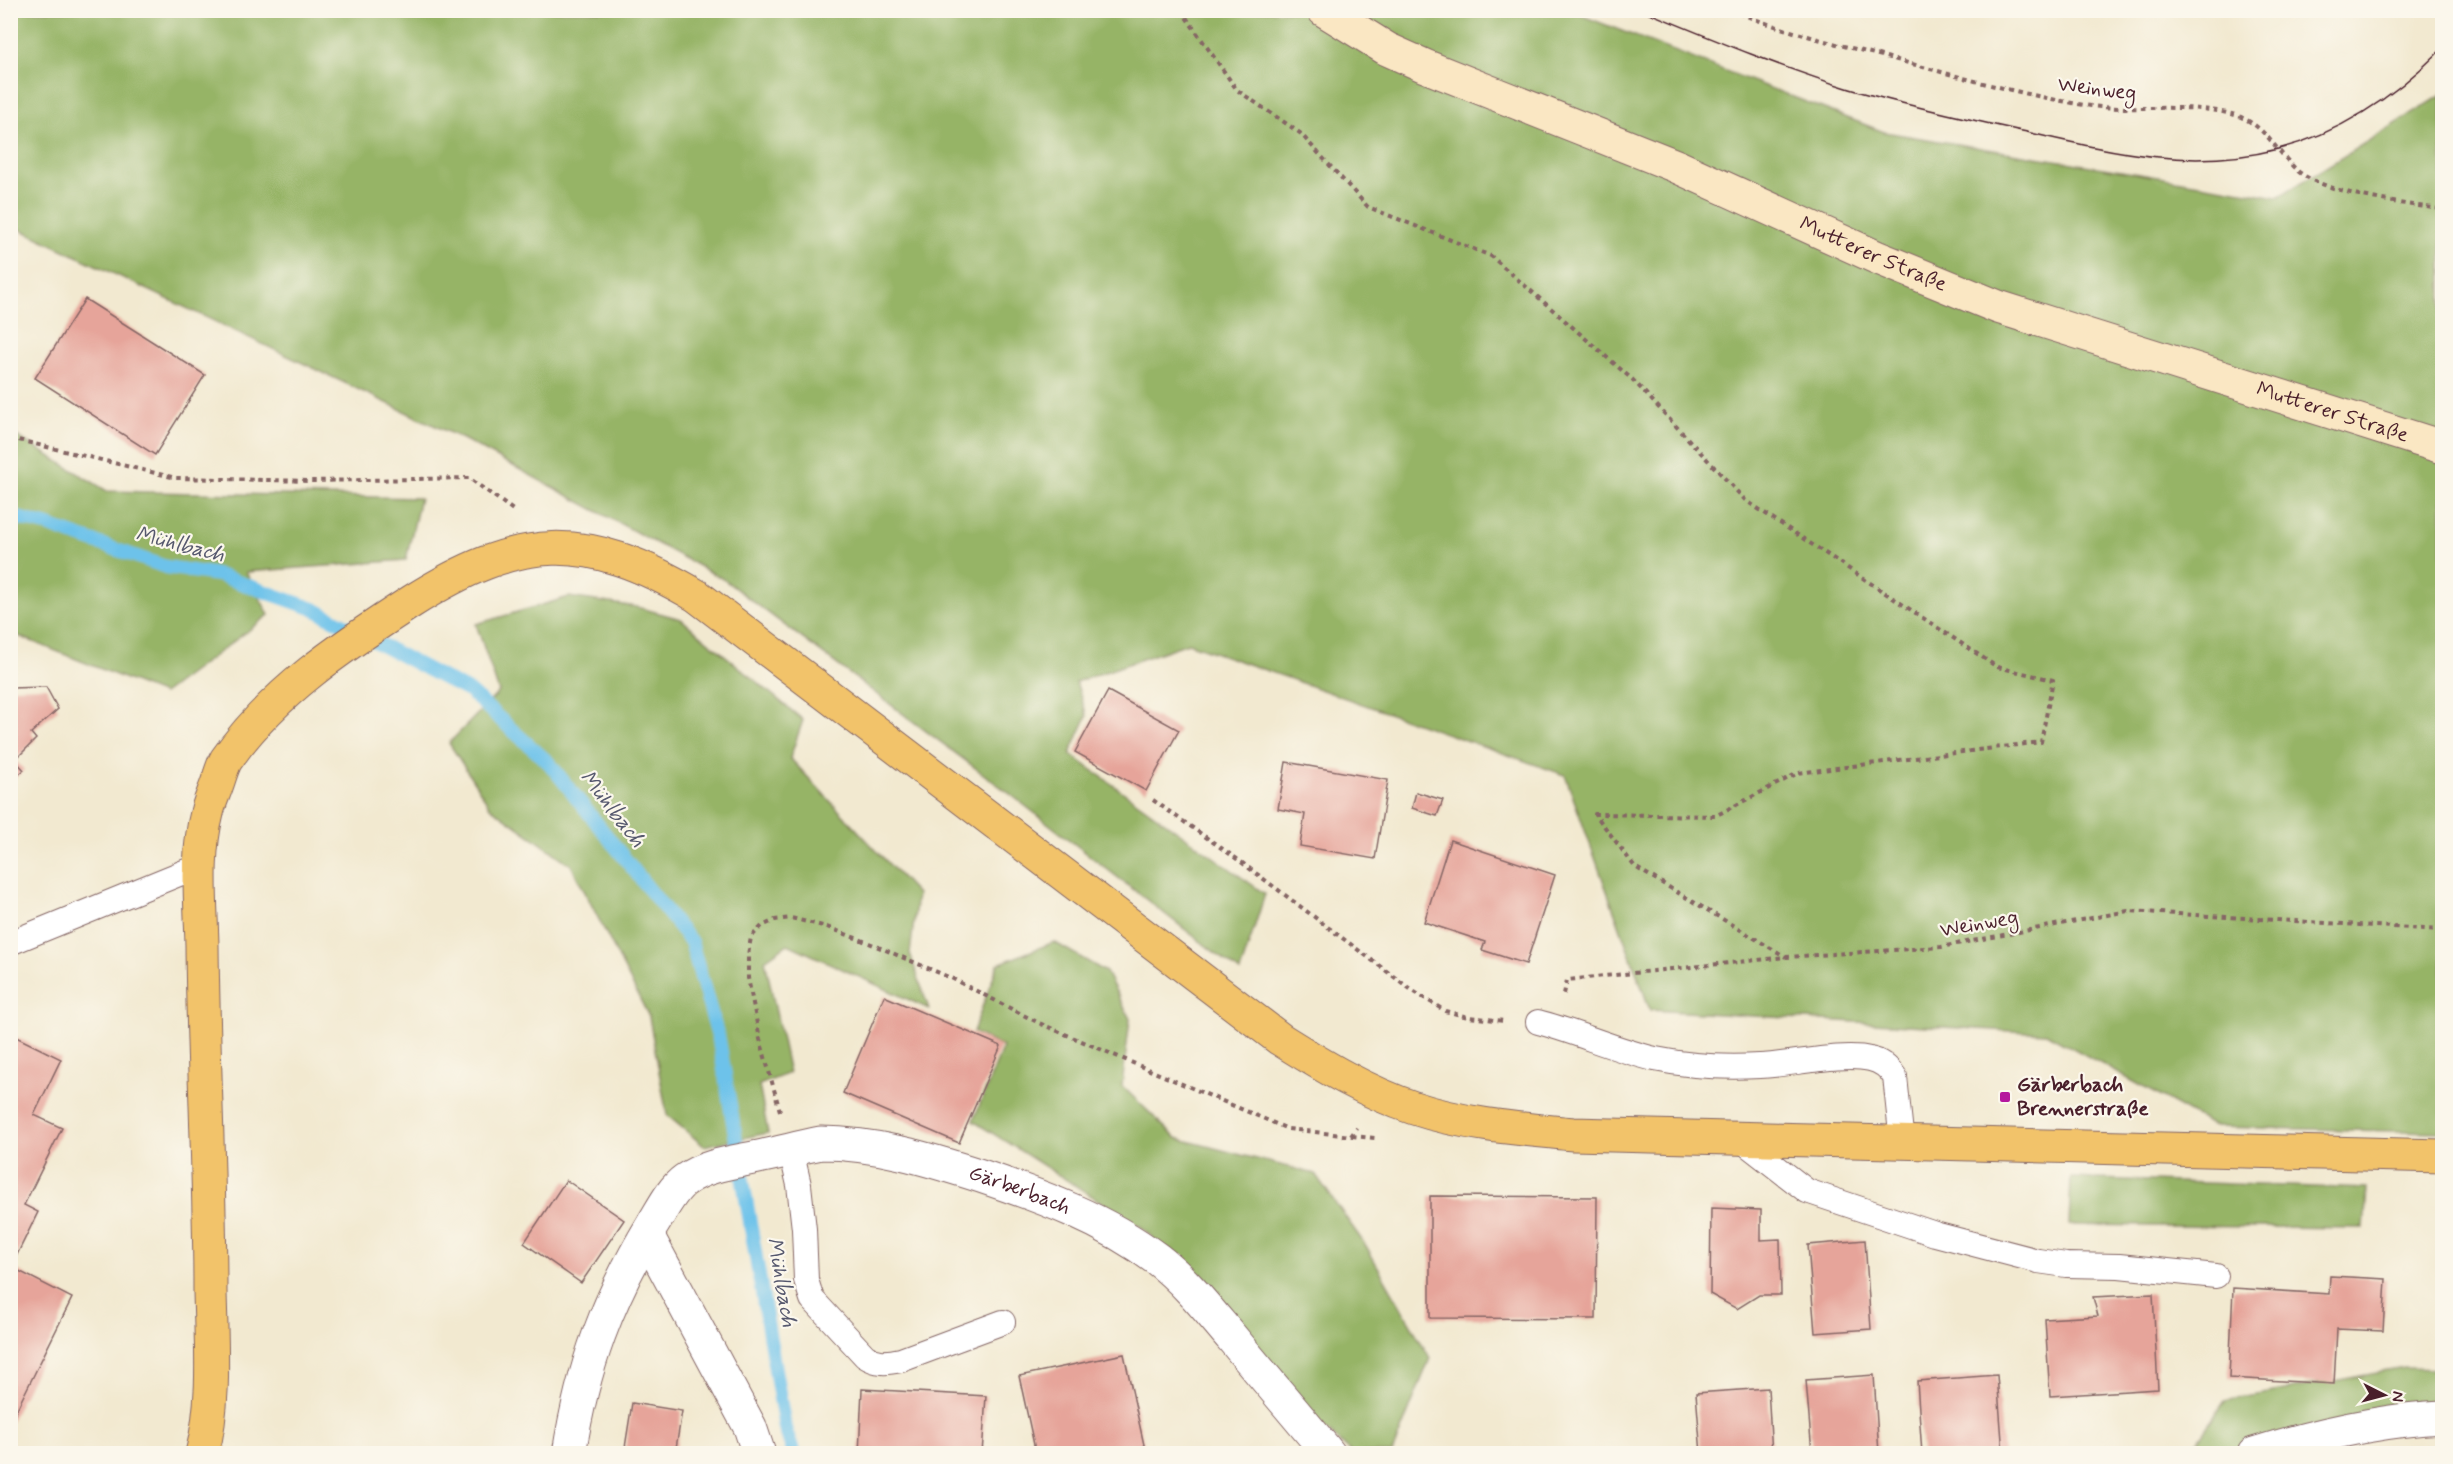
<svg xmlns="http://www.w3.org/2000/svg" width="2453" height="1464" font-family="Mynerve,sans-serif">
	<style>
		.forest { fill: #96b466; stroke: #706a48; stroke-width: 1.5 }
		.lines { fill: none; stroke-linecap: round; stroke-linejoin: round }
		.stream { stroke: #6dc2ea; stroke-width: 14 }
		.building { fill: #e6a49a }
		.lane-casing { stroke: #856665; stroke-width: 26 }
		.street-casing { stroke: #856665; stroke-width: 35 }
		.secondary-casing { stroke: #856665; stroke-width: 35 }
		.primary-casing { stroke: #856665; stroke-width: 35 }
		.path { stroke: #856665; stroke-width: 4; stroke-dasharray: 4.5 4.5; stroke-linecap: butt }
		.lane { stroke: #fff; stroke-width: 24 }
		.street { stroke: #fff; stroke-width: 33 }
		.secondary { stroke: #fae7c3; stroke-width: 33 }
		.primary { stroke: #f2c36a; stroke-width: 33 }
		.tram { stroke: #4a1f2b; stroke-width: 1.5 }
		.poi-dot { fill: #b5179e; stroke: #fbf7ec; stroke-width: 2 }
		.labels { text-anchor: middle; dominant-baseline: central; stroke-width: 4.5; stroke-linejoin: round; paint-order: stroke }
		.street-label { font-size: 21px; fill: #4a1f2b; stroke: #fbf7ec }
		.poi-label { font-size: 21px; font-weight: bold; fill: #4a1f2b; stroke: #fbf7ec; text-anchor: start }
		.water-label { font-size: 22px; font-style: italic; fill: #56586e; stroke: #fbf7ec }
	</style>
	<rect width="100%" height="100%" fill="#fbf7ec"/>
	<filter id="ink" filterUnits="userSpaceOnUse"><feTurbulence type="fractalNoise" baseFrequency=".0167" numOctaves="2"/><feDisplacementMap in="SourceGraphic" scale="12" xChannelSelector="R" yChannelSelector="G"/><feConvolveMatrix kernelMatrix="1 2 1 2 8 2 1 2 1" color-interpolation-filters="sRGB"/></filter>
	<filter id="wash" filterUnits="userSpaceOnUse"><feTurbulence type="fractalNoise" baseFrequency=".008" numOctaves="4" result="noise"/><feDisplacementMap in="SourceGraphic" scale="24" xChannelSelector="R" yChannelSelector="G"/><feGaussianBlur stdDeviation="1.35" result="paint"/><feColorMatrix in="noise" values="0 0 0 0 0 0 0 0 0 0 0 0 0 0 0 0 0 1.4 0 .05"/><feComposite in="paint" operator="in"/></filter>
	<g filter="url(#wash)">
		<rect width="100%" height="100%" fill="#f2e9d0"/>
		<g class="forest">
			<polygon points="11,11 1570,11 1884,132 2278,197 2442,95 2442,1132 2215,1127 2046,1033 1650,1010 1565,775 1188,643 1076,682 1087,716 1070,754 1265,894 1240,972 1010,794 723,579 463,439 11,225"/>
			<polygon points="10,432 107,491 420,498 406,560 246,572 269,615 163,694 11,633"/>
			<polygon points="569,597 637,607 681,619 803,720 790,758 917,894 910,954 929,1009 788,944 765,960 789,1073 759,1085 768,1133 704,1146 667,1115 649,1017 571,865 490,807 449,743 499,692 476,624"/>
			<polygon points="1054,942 1106,972 1130,1019 1122,1086 1176,1138 1315,1174 1366,1246 1430,1358 1392,1453 1352,1453 1311,1416 1222,1303 1141,1227 973,1121 1003,1047 973,1032 998,964"/>
			<polygon points="2071,1178 2367,1189 2364,1228 2069,1225"/>
			<polygon points="2404,1368 2442,1369 2442,1402 2427,1403 2211,1453 2201,1453 2195,1444 2225,1401"/>
		</g>
		<g class="lines">
			<polyline class="stream" points="10,516 46,525 166,567 218,575 314,609 470,692 549,763 691,942 719,1040 785,1428 794,1454"/>
		</g>
		<g id="blocks">
			<g class="building">
				<polygon points="85,299 205,375 155,455 35,378"/>
				<polygon points="46,687 58,709 31,733 36,739 15,760 24,770 10,782 10,688"/>
				<polygon points="1108,691 1179,730 1146,791 1075,752"/>
				<polygon points="1286,762 1388,780 1375,859 1300,846 1305,814 1278,809"/>
				<polygon points="1416,792 1443,800 1437,816 1412,808"/>
				<polygon points="1450,840 1555,875 1526,964 1482,950 1485,942 1424,922"/>
				<polygon points="884,996 1001,1046 959,1143 843,1093"/>
				<polygon points="10,1034 61,1059 34,1115 62,1128 24,1205 38,1212 11,1267 72,1298 10,1423"/>
				<polygon points="566,1180 624,1220 581,1283 524,1243"/>
				<polygon points="1430,1196 1597,1197 1596,1319 1430,1318"/>
				<polygon points="1711,1208 1761,1210 1761,1240 1780,1239 1781,1295 1759,1295 1737,1309 1710,1294"/>
				<polygon points="1865,1240 1871,1329 1815,1333 1808,1245"/>
				<polygon points="2330,1276 2386,1279 2383,1331 2337,1329 2334,1384 2229,1378 2233,1288 2329,1294"/>
				<polygon points="2153,1294 2158,1389 2050,1396 2045,1319 2098,1316 2093,1297"/>
				<polygon points="1124,1354 1146,1454 1036,1454 1019,1376"/>
				<polygon points="1874,1375 1879,1454 1812,1454 1806,1380"/>
				<polygon points="1997,1375 2003,1454 1922,1454 1917,1381"/>
				<polygon points="1768,1388 1772,1454 1701,1454 1696,1393"/>
				<polygon points="862,1389 986,1396 982,1454 859,1454"/>
				<polygon points="632,1403 682,1411 675,1454 624,1454"/>
			</g>
		</g>
	</g>
	<g filter="url(#ink)">
		<use href="#blocks" fill-opacity="0" stroke="#856665" stroke-width="1.5"/>
		<g class="lines">
			<g class="lane-casing">
				<g id="lane">
					<polyline points="10,943 201,865"/>
					<path d="M1538,1022C1577,1032 1615,1050 1655,1059C1689,1066 1726,1068 1760,1066C1789,1065 1844,1052 1870,1059C1881,1061 1889,1068 1895,1077L1902,1143"/>
					<polyline points="1740,1139 1807,1191 1935,1234 2038,1261 2066,1265 2119,1266 2216,1276"/>
					<path d="M791,1150L799,1185L804,1229L806,1280L812,1299L865,1356C877,1364 887,1363 901,1360L1003,1322"/>
				</g>
			</g>
			<g class="street-casing">
				<g id="street">
					<polyline points="647,1235 750,1427 759,1454"/>
					<path id="s1" d="M569,1454C583,1366 607,1300 653,1224C662,1210 671,1190 685,1180C707,1164 737,1162 763,1156C782,1152 801,1147 821,1143C876,1143 928,1159 981,1176C1043,1197 1104,1219 1157,1259C1186,1281 1209,1311 1232,1338C1264,1377 1297,1415 1329,1454"/>
					<path d="M2254,1454C2315,1435 2380,1420 2442,1417"/>
				</g>
			</g>
			<g class="secondary-casing">
				<g id="secondary">
					<path id="s2" d="M1324,10L1387,49L1425,66L1676,166L1876,257L1998,307L2442,447"/>
				</g>
			</g>
			<g class="primary-casing">
				<path id="primary" d="M202,1454C216,1401 211,1344 210,1291C210,1175 203,1060 202,945C201,902 196,855 207,813C209,803 214,793 217,784C220,776 222,767 226,760C273,692 343,646 411,602C520,533 585,530 697,596L1280,1039C1323,1066 1366,1092 1414,1108C1465,1125 1520,1129 1573,1134L2442,1156"/>
			</g>
			<g class="path">
				<polyline points="1181,10 1237,90 1300,133 1368,207 1491,256 1633,380 1745,500 1997,667 2053,680 2041,742 1798,773 1715,816 1595,814 1635,867 1786,957"/>
				<path d="M1731,10C1785,32 1841,45 1897,60C1961,77 2025,96 2091,106C2138,112 2189,102 2235,115C2265,124 2277,153 2299,172C2325,193 2407,205 2442,209"/>
				<polyline points="10,438 176,478 312,481 469,478 513,510 514,513"/>
				<polyline points="1153,800 1237,859 1413,991 1445,1011 1468,1017 1504,1021"/>
				<polyline points="1564,994 1567,980 1786,957 1941,947 2128,911 2442,930"/>
				<polyline points="780,1111 760,1039 748,978 748,955 751,937 762,926 775,920 791,918 827,927 869,943 951,978 1039,1023 1288,1129 1351,1136 1357,1128"/>
				<polyline points="1352,1136 1375,1138"/>
			</g>
			<use href="#lane" class="lane"/>
			<use href="#street" class="street"/>
			<use href="#secondary" class="secondary"/>
			<use href="#primary" class="primary"/>
			<path class="tram" d="M1642,10C1710,38 1779,67 1850,89C1907,106 1965,118 2022,131C2109,151 2189,172 2278,149C2341,133 2397,94 2442,49"/>
		</g>
	</g>
	<rect class="poi-dot" x="1999" y="1091" width="12" height="12" rx="3"/>
	<g class="labels">
		<g class="street-label">
			<text transform="translate(2097 89) rotate(7)">Weinweg</text>
			<text stroke="none"><textPath href="#s2" startOffset="602">Mutterer Straße</textPath></text>
			<text stroke="none"><textPath href="#s2" startOffset="1088">Mutterer Straße</textPath></text>
			<text transform="translate(1979 924) rotate(-10)">Weinweg</text>
			<text stroke="none"><textPath href="#s1" startOffset="648">Gärberbach</textPath></text>
		</g>
		<g class="poi-label">
			<text x="2017" y="1085">Gärberbach<tspan x="2017" dy="24">Brennerstraße</tspan></text>
		</g>
		<g class="water-label">
			<text transform="translate(180 545) rotate(14)">Mühlbach</text>
			<text transform="translate(612 809) rotate(52)">Mühlbach</text>
			<text transform="translate(781 1282) rotate(80)">Mühlbach</text>
		</g>
	</g>
	<rect width="2453" height="1464" fill="none" stroke="#fbf7ec" stroke-width="36"/>
	<g transform="translate(2384 1395) rotate(96)" stroke="#fbf7ec" stroke-width="4.5" paint-order="stroke">
	<path d="M0-4.5L10 22L0 15L-10 22Z" fill="#4a1f2b"/>
	<text y="-9" font-size="16" font-weight="bold" text-anchor="middle" fill="#4a1f2b">N</text>
	</g>
</svg>
